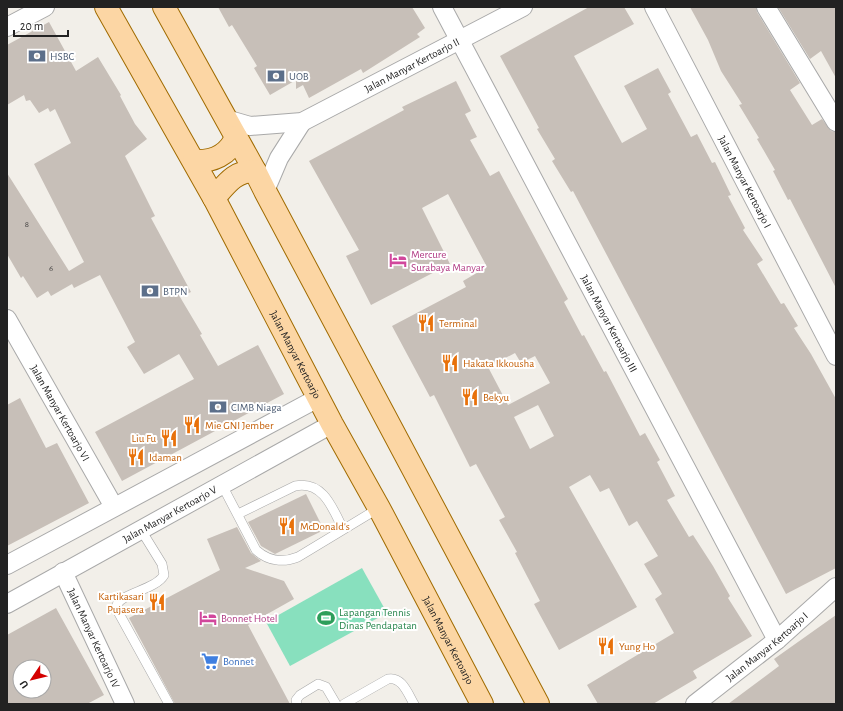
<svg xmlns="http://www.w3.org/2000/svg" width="843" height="711" font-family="'Alegreya Sans',sans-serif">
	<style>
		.pitch { fill: #88e0be }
		.building { fill: #c7bfb8; fill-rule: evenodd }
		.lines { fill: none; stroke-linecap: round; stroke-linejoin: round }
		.service-casing { stroke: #a9a9a9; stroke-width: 10 }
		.minor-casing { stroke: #a9a9a9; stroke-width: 20 }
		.primary-casing { stroke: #a06b00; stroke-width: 24 }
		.service { stroke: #fff; stroke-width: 9 }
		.minor { stroke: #fff; stroke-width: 18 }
		.primary { stroke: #fcd6a4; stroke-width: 22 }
		.labels { text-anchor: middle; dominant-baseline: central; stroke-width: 4; stroke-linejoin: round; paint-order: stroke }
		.number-label { font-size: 9px; fill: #4b4948 }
		.service-label { font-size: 11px; fill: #4e5e75; stroke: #fff; text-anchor: start }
		.street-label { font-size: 11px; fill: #222; stroke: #fff }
		.hotel-label { font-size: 11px; fill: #b23c85; stroke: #fff; text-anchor: start }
		.food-label { font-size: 11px; fill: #c56008; stroke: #fff; text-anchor: start }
		.leisure-label { font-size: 11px; fill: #27864d; stroke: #fff; text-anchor: start }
		.shop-label { font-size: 11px; fill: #366cbe; stroke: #fff; text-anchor: start }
	</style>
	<rect width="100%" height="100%" fill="#f2efe9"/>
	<polygon class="pitch" points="362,568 387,613 290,666 266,622"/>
	<g class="building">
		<polygon points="218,7 412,7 425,28 417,34 420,37 363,73 361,69 309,98 303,85 296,89 296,80 270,95 254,68 257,66 232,25 229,27"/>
		<polygon points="589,7 624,7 634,24 574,56 622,143 647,129 624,86 658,68 671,92 668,94 691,137 697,134 712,163 715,162 731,195 728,196 745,228 743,230 763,260 757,264 781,304 784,303 798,326 794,328 811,354 836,399 836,568 786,594 573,191 571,192 552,161 555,159 537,129 539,128 500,56"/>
		<polygon points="690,7 756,7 757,12 800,83 790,90 812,125 822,119 831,131 836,132 836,288 790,199 788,200 773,171 775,170 757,139 759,138 739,105 742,104 721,71 708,40"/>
		<polygon points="778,7 836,7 836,78 821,51 810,59"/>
		<polygon points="49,22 76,71 98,57 121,95 120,96 135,124 147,139 125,156 155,216 151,218 191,292 180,297 202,334 200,335 218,366 258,345 284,394 122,481 95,432 194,379 179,354 144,374 127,347 135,342 100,275 74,288 72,284 51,296 48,291 37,298 23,276 21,278 7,254 7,173 69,271 84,262 34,164 71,143 55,109 50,112 48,108 39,113 30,100 26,101 24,95 7,105 7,45"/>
		<path d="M456,81L471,111L465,114L477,137L470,140L490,176L499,171L568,299L564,302L582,336L584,335L604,372L606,371L640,436L645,433L660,460L657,462L675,496L667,500L689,537L693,535L713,566L730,596L728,598L752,636L693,671L697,678L653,704H598L587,685L674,633L655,599L662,594L644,564L658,556L637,521L629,526L609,488L600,492L590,475L569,487L637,607L559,650L534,604L540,601L515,553L517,552L499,520L505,517L476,464L470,467L434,395L430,397L392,326L466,287L463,281L487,267L448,194L422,208L450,264L371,305L346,256L359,250L309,161L404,110L402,107ZM515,353L521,363L535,356L550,383L508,405L488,367ZM538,405L554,436L530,449L514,417Z"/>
		<polygon points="20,398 46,448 57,443 89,503 7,546 7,405"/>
		<polygon points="306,494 324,530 275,554 261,546 248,522"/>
		<polygon points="237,527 251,553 261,561 245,568 284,581 294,599 248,625 290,704 175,704 129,618 220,570 207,539"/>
		<path d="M56,608L104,695L87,704H7V635ZM20,667H44V691H20Z"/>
		<polygon points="836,615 836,704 728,704 779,666 774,659"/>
	</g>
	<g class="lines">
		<g class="service-casing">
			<g id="service">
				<path d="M222,485L256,550C268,561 283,563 298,557L379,508"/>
				<path d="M238,514L295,486C323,480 333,509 343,529"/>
				<path d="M141,530L162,564L164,575C155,591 117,593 116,608L169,704"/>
				<polyline points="297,704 296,700 300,695 318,684 326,687 336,704"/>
				<path d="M344,704L388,679C402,676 408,694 414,704"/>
			</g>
		</g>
		<g class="minor-casing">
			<g id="minor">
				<path id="s1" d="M442,7L777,640"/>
				<path id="s2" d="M654,7L836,356"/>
				<polyline points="766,7 836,122"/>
				<polyline points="7,27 45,7"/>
				<path id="s3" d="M226,119L250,126L302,122L523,7"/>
				<polyline points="265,191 279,158 302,122"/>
				<path id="s4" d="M7,319L114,507"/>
				<polyline points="7,565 318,398"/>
				<path id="s5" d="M63,572L125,704"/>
				<path id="s6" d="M7,604L332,424"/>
				<path id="s7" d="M695,704L777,640L836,587"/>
			</g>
		</g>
		<g class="primary-casing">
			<g id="primary">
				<path id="s8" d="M106,7L214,198L332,424L379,508L482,704"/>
				<polyline points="164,7 255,171 265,191 538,704"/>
				<path d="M194,161C212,162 229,155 236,137"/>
				<path d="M214,198C227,183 235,171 255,171"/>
			</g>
		</g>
		<use href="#service" class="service"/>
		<use href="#minor" class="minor"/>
		<use href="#primary" class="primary"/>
	</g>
	<defs>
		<g id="bank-bare" transform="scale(1.38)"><path d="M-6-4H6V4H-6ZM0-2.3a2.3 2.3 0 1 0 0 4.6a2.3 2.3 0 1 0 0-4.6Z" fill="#5c6f8a" stroke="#fff" stroke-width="2.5" paint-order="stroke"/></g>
		<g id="hotel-bare" transform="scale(1.38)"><path d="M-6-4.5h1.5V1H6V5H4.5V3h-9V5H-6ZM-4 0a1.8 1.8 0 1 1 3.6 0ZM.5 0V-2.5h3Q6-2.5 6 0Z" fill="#d1479c" stroke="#fff" stroke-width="2.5" paint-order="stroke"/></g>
		<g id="restaurant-bare" transform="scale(1.38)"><path d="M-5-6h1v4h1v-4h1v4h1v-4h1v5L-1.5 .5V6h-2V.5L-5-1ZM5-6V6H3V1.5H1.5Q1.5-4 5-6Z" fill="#e8710a" stroke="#fff" stroke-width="2.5" paint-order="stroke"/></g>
		<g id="stadium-bare" transform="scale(1.38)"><path d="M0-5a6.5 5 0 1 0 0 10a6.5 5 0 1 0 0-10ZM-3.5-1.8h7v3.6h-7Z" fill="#2e9e5b" stroke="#fff" stroke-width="2.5" paint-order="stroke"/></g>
		<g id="supermarket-bare" transform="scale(1.38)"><path d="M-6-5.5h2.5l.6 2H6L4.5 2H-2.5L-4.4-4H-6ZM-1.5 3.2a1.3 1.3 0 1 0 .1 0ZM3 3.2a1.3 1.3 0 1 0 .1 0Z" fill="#3f7fe0" stroke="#fff" stroke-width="2.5" paint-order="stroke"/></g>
	</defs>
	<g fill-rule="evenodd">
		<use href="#bank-bare" x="37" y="56"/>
		<use href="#bank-bare" x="276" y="76"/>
		<use href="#hotel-bare" x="398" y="260"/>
		<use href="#bank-bare" x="150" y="291"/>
		<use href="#restaurant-bare" x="426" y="323"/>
		<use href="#restaurant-bare" x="450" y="363"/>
		<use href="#restaurant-bare" x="470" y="397"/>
		<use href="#bank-bare" x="218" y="407"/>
		<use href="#restaurant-bare" x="192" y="425"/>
		<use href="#restaurant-bare" x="169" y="438"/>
		<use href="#restaurant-bare" x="136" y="457"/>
		<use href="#restaurant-bare" x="287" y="526"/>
		<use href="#restaurant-bare" x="157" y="602"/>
		<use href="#hotel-bare" x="208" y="618"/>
		<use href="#stadium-bare" x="326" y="618"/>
		<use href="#restaurant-bare" x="606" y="646"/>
		<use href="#supermarket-bare" x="210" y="661"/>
	</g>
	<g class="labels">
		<g class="number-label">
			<text x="27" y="224">8</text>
			<text x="51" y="268">6</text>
		</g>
		<g class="service-label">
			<text x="50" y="56">HSBC</text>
			<text x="289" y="76">UOB</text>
			<text x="163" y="291">BTPN</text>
			<text x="231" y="407">CIMB Niaga</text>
		</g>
		<g class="street-label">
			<text stroke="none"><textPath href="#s3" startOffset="201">Jalan Manyar Kertoarjo II</textPath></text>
			<text stroke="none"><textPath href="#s2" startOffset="197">Jalan Manyar Kertoarjo I</textPath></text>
			<text stroke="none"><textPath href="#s1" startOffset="358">Jalan Manyar Kertoarjo III</textPath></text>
			<text stroke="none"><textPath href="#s8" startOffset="396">Jalan Manyar Kertoarjo</textPath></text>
			<text stroke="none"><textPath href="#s4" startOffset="108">Jalan Manyar Kertoarjo VI</textPath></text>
			<text stroke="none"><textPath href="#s6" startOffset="186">Jalan Manyar Kertoarjo V</textPath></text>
			<text stroke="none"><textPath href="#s5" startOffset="73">Jalan Manyar Kertoarjo IV</textPath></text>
			<text stroke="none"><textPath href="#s8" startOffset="720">Jalan Manyar Kertoarjo</textPath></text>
			<text stroke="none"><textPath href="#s7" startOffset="92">Jalan Manyar Kertoarjo I</textPath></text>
		</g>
		<g class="hotel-label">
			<text x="411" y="254">Mercure<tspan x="411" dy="13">Surabaya Manyar</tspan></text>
			<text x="221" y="618">Bonnet Hotel</text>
		</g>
		<g class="food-label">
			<text x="439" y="323">Terminal</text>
			<text x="463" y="363">Hakata Ikkousha</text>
			<text x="483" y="397">Bekyu</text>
			<text x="205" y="425">Mie GNI Jember</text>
			<text x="156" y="438" text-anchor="end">Liu Fu</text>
			<text x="149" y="457">Idaman</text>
			<text x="300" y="526">McDonald's</text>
			<text x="144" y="596" text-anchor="end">Kartikasari<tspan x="144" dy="13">Pujasera</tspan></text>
			<text x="619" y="646">Yung Ho</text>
		</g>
		<g class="leisure-label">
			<text x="339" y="612">Lapangan Tennis<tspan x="339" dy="13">Dinas Pendapatan</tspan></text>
		</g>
		<g class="shop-label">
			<text x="223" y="661">Bonnet</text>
		</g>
	</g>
	<rect width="843" height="711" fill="none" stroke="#222222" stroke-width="16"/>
	<g transform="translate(32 679) rotate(235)"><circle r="19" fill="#ffffff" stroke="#a7a7a7"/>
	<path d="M0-3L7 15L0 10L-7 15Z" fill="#d40000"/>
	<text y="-6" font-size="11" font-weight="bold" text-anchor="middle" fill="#222222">U</text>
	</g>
	<path d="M14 30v6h54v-6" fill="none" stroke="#222222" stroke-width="2"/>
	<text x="20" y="30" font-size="12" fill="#222222" stroke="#ffffff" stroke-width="3" paint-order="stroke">20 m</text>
</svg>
